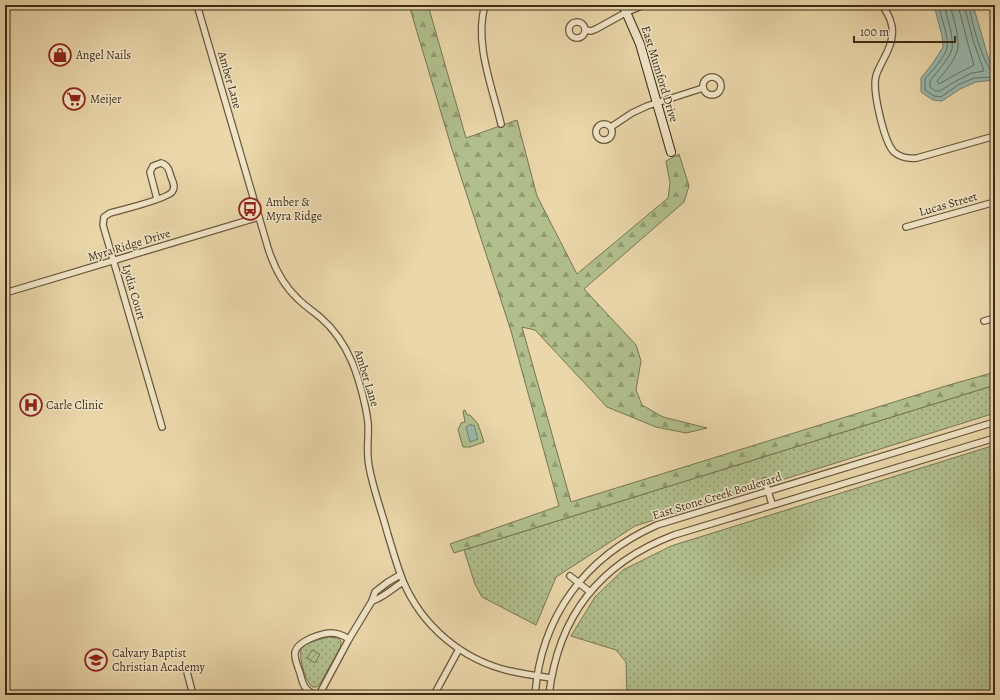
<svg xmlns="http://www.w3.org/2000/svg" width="1000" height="700" font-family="Alegreya,serif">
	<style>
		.grass { fill: url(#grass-dots); stroke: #787652 }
		.forest { fill: url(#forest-firs); stroke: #787652 }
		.garden { fill: url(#garden-furrows); stroke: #787652 }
		.pitch { fill: #b1bf8d; stroke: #787652 }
		.water { fill: #98b8ae; stroke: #748072 }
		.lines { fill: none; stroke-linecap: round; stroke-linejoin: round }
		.shore { stroke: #6b7262; stroke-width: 1 }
		.street-casing { stroke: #69573c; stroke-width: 8 }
		.secondary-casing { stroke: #3e2c17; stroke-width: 10 }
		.street { stroke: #f1e5c8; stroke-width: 5.5 }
		.secondary { stroke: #f1e5c8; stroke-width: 8 }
		.labels { text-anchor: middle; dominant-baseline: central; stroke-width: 3; stroke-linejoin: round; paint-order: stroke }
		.poi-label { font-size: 12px; fill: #3e2c17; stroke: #f1e5c8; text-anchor: start }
		.street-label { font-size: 12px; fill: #3e2c17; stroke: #f1e5c8 }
	</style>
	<defs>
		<pattern id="grass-dots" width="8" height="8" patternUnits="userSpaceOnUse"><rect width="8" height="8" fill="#b1bf8d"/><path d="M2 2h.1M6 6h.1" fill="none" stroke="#919b72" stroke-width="1.8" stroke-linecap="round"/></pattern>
		<pattern id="forest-firs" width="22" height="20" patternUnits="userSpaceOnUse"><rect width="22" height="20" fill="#b1bf8d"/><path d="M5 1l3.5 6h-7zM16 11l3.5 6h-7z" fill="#919b72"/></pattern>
		<pattern id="garden-furrows" width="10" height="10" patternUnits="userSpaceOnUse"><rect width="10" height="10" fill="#b1bf8d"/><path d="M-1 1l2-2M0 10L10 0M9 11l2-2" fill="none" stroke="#919b72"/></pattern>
	</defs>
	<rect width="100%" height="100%" fill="#ead7aa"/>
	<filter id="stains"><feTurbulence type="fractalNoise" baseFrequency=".005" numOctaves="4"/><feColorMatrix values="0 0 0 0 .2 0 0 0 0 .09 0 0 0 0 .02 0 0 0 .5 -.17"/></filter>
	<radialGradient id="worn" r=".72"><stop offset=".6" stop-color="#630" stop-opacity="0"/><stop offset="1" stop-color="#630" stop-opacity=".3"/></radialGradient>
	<g class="grass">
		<polygon points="995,385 995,413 635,526 556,577 536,625 482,597 475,584 464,550"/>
		<polygon points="995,445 995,695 627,695 626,662 616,650 571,636 595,597 623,570 671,546"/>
		<path d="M328,637L338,638L341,641V646L320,684L317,687H313C306,684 297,654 302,647C305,643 322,639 328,637Z"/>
	</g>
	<polygon class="forest" points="409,5 428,5 466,138 517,120 537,196 577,274 668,198 670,183 666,161 679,154 689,186 684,202 584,289 636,345 641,361 636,390 642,405 663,417 707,428 686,433 656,427 607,407 535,330 522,327 571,502 949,385 995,372 995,385 454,553 450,544 559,506 511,331 451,146"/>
	<polygon class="garden" points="312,650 320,654 315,663 307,658"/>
	<polygon class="pitch" points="465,410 467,415 470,415 478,424 484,442 470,447 463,447 458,430 461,423 465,422 463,411"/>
	<g class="water">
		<polygon points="934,5 973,5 989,60 995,69 994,80 976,82 960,89 942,101 933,100 921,92 921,78 933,63 943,47 942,36"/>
		<polygon points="471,424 471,426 474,425 478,439 470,442 466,427"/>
	</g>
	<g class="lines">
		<g class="shore">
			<path d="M938,5C941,16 949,38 947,48C945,57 931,72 925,79V90L934,96L941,97L958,85L974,78L995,77"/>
			<path d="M944,5C947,17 954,37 952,49C949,59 936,73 930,81V87L935,91H940L956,81L972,73L984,71L974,43L964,5"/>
			<path d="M950,5C953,18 961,40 957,52C953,63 944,73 937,81L939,84L953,76L974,65L968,44L958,5"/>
			<path d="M969,5C971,20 981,58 991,70L995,71"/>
		</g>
		<g class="street-casing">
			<g id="street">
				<path d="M197,5L268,248C274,267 283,285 298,299C305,306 314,312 321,318C335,330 345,346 352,362C359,379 366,405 368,423C369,437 366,451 369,466C373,489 382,512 388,535C393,551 397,566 403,581C422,626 462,660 510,671C523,674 537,676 551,678"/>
				<path d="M485,5C474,43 492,86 501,124"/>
				<path d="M882,5C888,14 894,24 892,36C891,51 880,62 876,76C872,90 884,142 894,152C901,158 909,159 917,158L995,136"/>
				<circle cx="577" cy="30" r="8"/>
				<polyline points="585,30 591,31 596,29 627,12 644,5"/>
				<circle cx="712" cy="86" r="9"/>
				<circle cx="604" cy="132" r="8"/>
				<polyline points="611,127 632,113 647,106 703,88"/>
				<path d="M157,199L150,172L153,166L161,163C168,165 169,170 171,177C173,182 176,187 172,192C167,199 121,210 110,213L104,217L103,225L162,427"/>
				<polyline points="906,227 995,202"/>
				<polyline points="5,293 259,217"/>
				<polyline points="984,321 995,318"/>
				<polyline points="765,481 772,504"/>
				<polyline points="570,576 590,592"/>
				<path d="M372,601C383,598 393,588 403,582"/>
				<polyline points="187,672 193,695"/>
				<path d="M315,695C304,689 303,685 300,673C298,667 294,659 295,652C298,641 321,633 332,633C338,633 344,636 349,639"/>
				<polyline points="319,695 349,639 372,601 375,592 388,582 400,575"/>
				<polyline points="434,695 459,649"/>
				<path d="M535,695C541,616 585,557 657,525L995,422"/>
				<path d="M549,695C558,616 600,563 674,535L995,438"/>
			</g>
		</g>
		<g class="secondary-casing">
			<polyline id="secondary" points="623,5 640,44 671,152"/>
		</g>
		<use href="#street" class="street"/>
		<use href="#secondary" class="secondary"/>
	</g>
	<defs>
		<g id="shop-ring" transform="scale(1.15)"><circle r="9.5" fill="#f1e5c8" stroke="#8f2418" stroke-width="1.5"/><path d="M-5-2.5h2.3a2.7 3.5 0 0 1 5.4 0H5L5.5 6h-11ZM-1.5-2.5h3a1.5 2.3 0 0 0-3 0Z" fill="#8f2418"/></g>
		<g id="supermarket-ring" transform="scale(1.15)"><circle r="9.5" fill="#f1e5c8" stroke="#8f2418" stroke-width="1.5"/><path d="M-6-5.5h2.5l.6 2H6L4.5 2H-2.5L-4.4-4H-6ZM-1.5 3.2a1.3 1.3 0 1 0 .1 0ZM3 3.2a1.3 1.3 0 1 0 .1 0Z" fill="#8f2418"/></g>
		<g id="bus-ring" transform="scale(1.15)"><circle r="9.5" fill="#f1e5c8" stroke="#8f2418" stroke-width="1.5"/><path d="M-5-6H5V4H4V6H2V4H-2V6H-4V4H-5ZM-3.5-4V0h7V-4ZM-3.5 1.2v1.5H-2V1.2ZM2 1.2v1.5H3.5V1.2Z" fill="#8f2418"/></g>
		<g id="hospital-ring" transform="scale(1.15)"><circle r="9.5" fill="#f1e5c8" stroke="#8f2418" stroke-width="1.5"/><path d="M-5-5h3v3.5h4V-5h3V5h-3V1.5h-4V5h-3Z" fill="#8f2418"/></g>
		<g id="school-ring" transform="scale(1.15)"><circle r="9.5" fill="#f1e5c8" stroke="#8f2418" stroke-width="1.5"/><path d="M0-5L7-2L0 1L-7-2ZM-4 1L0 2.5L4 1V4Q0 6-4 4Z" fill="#8f2418"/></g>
	</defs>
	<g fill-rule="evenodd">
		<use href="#shop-ring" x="60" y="55"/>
		<use href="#supermarket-ring" x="74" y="99"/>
		<use href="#bus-ring" x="250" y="209"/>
		<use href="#hospital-ring" x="31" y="405"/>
		<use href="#school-ring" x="96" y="660"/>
	</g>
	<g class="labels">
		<g class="poi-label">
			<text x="76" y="55">Angel Nails</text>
			<text x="90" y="99">Meijer</text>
			<text x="266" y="202">Amber &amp;<tspan x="266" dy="14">Myra Ridge</tspan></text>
			<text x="46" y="405">Carle Clinic</text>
			<text x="112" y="653">Calvary Baptist<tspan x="112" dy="14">Christian Academy</tspan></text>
		</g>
		<g class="street-label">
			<text transform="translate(660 74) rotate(73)">East Mumford Drive</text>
			<text transform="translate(230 80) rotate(74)">Amber Lane</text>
			<text transform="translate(948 204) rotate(-16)">Lucas Street</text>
			<text transform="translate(129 245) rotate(-17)">Myra Ridge Drive</text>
			<text transform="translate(134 292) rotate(74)">Lydia Court</text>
			<text transform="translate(367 378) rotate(73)">Amber Lane</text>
			<text transform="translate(717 496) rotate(-17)">East Stone Creek Boulevard</text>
		</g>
	</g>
	<rect width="1000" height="700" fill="none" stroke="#ead7aa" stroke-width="20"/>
	<rect x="6" y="6" width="988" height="688" fill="none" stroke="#3e2c17" stroke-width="2"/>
	<rect x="10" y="10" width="980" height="680" fill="none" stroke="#3e2c17"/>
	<path d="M854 36v6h101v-6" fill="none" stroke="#3e2c17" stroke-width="2"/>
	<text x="860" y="36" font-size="12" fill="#3e2c17" stroke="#f1e5c8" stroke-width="3" paint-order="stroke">100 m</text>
	<rect width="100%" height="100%" filter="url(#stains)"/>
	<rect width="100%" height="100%" fill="url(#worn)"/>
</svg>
